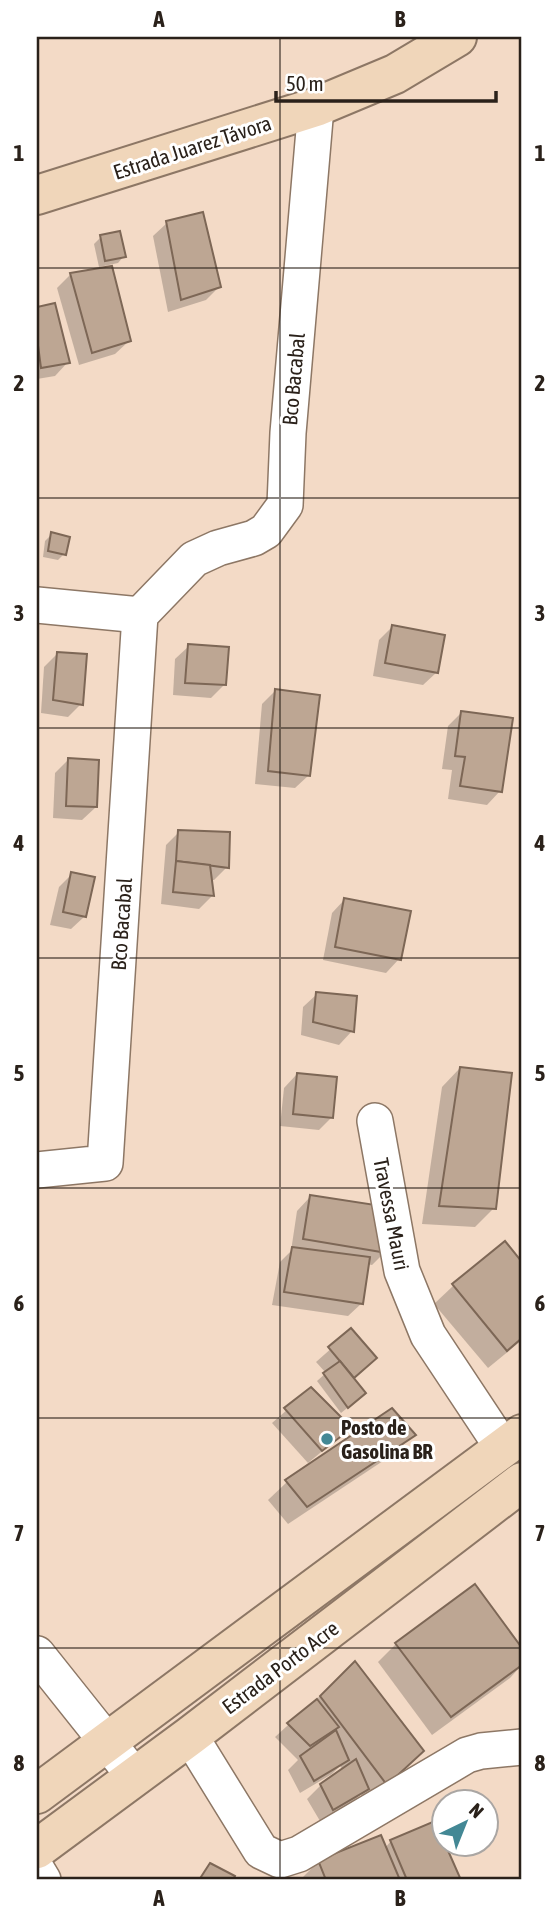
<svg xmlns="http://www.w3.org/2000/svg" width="559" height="1917" font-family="'Asap Condensed',sans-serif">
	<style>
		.shadow { fill: #0003 }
		.building { fill: #bda693; stroke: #7d6756; stroke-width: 2 }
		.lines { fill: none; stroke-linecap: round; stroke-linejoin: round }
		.street-casing { stroke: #8d7765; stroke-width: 38 }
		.secondary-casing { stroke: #8d7765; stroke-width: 42 }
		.street { stroke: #fff; stroke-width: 35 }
		.secondary { stroke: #f0d6ba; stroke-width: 38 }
		.grid { fill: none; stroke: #2a211a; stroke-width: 2; stroke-opacity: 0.55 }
		.poi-dot { fill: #438895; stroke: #fff; stroke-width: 2.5 }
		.labels { text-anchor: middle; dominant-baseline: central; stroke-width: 6; stroke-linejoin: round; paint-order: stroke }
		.street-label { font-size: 21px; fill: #2a211a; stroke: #fff }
		.poi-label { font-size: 21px; font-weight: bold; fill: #2a211a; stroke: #fff; text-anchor: start }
		.neatline { fill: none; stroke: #2a211a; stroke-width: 2.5 }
		.grid-label { font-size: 23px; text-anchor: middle; font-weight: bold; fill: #2a211a }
	</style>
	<rect width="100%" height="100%" fill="#f3dac6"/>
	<g class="shadow">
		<polygon points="167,223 220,286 206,300 168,312 153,236"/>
		<polygon points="101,237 124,256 118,263 99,267 94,244"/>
		<polygon points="110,268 129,341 115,354 79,365 57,288 70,275"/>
		<polygon points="54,305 68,362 55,376 37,379 37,309"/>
		<polygon points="52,534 64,554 58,560 43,557 45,541"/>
		<polygon points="392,627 437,672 423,685 373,676 379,640"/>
		<polygon points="189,646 224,685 211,698 173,695 175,659"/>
		<polygon points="57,654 81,704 68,717 41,713 44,667"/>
		<polygon points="275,691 309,775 295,788 255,784 262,704"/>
		<polygon points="462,712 500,791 487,805 448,799 452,770 442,769 448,726"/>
		<polygon points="68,760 96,807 82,820 53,818 55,773"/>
		<polygon points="179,832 227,867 214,880 210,880 212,896 199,909 161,904 166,845"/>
		<polygon points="72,874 85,916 71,929 50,925 59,887"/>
		<polygon points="345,899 399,959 386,973 323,960 332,913"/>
		<polygon points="317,994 352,1031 339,1045 301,1035 303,1007"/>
		<polygon points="460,1068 494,1208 475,1227 422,1224 442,1087"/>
		<polygon points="297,1074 332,1117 319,1130 280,1126 284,1088"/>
		<polygon points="310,1197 385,1252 372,1265 367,1264 362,1303 348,1316 272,1305 280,1262 291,1251 297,1211"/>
		<polygon points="505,1243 522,1265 522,1340 488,1368 434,1304 453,1286"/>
		<polygon points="351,1331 361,1371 352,1379 357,1400 341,1413 317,1381 326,1373 316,1362"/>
		<polygon points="311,1389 350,1428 308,1463 272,1423"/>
		<polygon points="413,1435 395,1453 288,1524 268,1500 287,1482"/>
		<polygon points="475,1586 522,1651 522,1665 510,1678 432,1735 378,1662 396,1644"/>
		<polygon points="355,1664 422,1751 368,1802 361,1794 353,1802 320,1821 307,1799 321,1785 343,1770 340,1766 332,1774 300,1793 288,1770 298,1760 275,1737"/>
		<polygon points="434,1823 460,1880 300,1880 319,1861 385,1848 391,1841"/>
	</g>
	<g class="building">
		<polygon points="203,212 221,287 181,300 166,221"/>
		<polygon points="120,231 126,257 105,261 100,235"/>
		<polygon points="112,266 131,341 92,353 70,273"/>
		<polygon points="55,303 70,363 41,368 37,338 37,307"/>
		<polygon points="51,532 70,537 66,555 48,551"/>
		<polygon points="392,625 445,635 438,673 385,663"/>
		<polygon points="188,644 229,647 226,685 185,683"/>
		<polygon points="57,652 87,654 83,705 53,700"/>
		<polygon points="275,689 320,695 310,776 268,771"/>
		<polygon points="461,711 513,718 502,792 460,786 465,757 455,756"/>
		<polygon points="68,758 99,760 97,807 66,806"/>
		<polygon points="178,830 230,832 229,868 176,861"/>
		<polygon points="176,861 210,865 214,896 173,892"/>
		<polygon points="71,872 95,877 86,917 63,912"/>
		<polygon points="344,898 411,911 401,960 335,947"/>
		<polygon points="316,992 357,996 354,1032 313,1022"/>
		<polygon points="460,1067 512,1073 496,1209 439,1206"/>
		<polygon points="297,1073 337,1077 333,1118 293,1114"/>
		<polygon points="310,1195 382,1206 387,1253 303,1239"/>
		<polygon points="505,1241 522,1262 522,1338 507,1351 452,1284"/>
		<polygon points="292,1247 370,1257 363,1304 284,1292"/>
		<polygon points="351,1328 377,1358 354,1378 328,1347"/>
		<polygon points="340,1361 366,1393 348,1408 323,1373"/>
		<polygon points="311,1387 352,1428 322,1451 284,1408"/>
		<polygon points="392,1408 416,1435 307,1507 285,1480"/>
		<polygon points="475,1584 522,1648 522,1665 451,1717 395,1643"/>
		<polygon points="355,1661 424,1751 387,1785 320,1696"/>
		<polygon points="317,1699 339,1727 310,1746 287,1723"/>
		<polygon points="336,1730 349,1760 314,1781 300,1756"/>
		<polygon points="356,1759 369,1789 333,1810 320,1784"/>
		<polygon points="435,1821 461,1880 407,1880 390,1840"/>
		<polygon points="381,1835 400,1880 326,1880 318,1860"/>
		<polygon points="210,1863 235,1876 233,1880 199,1880"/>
	</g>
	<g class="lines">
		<g class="street-casing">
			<g id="street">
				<polyline points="37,605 140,615"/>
				<polyline points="375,1121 402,1271 428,1335 503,1448"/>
				<polyline points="37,1170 105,1163 140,615 194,559 218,548 254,538 266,531 285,505 288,433 316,107"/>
				<polyline points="37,1654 135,1777"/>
				<polyline points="190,1736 261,1851 280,1860 299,1854 467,1755 481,1751 522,1747"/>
				<polyline points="37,1870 43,1880"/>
			</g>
		</g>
		<g class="secondary-casing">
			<g id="secondary">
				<polyline points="37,195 316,107 395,74 457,37"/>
				<polyline points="37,1794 522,1434"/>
				<polyline points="37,1849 190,1736 522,1482"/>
			</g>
		</g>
		<use href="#street" class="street"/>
		<use href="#secondary" class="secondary"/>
	</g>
	<path class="grid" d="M280,37V1880M37,268H522M37,498H522M37,728H522M37,958H522M37,1188H522M37,1418H522M37,1648H522"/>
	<circle class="poi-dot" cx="327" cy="1439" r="7"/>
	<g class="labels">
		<g class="street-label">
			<text transform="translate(192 147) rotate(-18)">Estrada Juarez Távora</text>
			<text transform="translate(293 379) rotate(-85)">Bco Bacabal</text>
			<text transform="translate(121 924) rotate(-86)">Bco Bacabal</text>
			<text transform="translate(392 1214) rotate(79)">Travessa Mauri</text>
			<text transform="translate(280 1667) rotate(-37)">Estrada Porto Acre</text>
		</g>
		<g class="poi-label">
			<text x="341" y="1427">Posto de<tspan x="341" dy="24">Gasolina BR</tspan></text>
		</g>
	</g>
	<rect width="559" height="1917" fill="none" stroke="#ffffff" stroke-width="77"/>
	<g transform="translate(465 1823) rotate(43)"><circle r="33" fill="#ffffff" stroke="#aaa6a3" stroke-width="2"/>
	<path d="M0-5L12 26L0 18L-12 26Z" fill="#438895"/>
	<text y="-10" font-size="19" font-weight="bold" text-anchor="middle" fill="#2a211a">N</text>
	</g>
	<path d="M276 91v10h220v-10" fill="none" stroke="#2a211a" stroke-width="3.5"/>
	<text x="286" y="91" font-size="21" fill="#2a211a" stroke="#ffffff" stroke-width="5" paint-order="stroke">50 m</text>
	<rect x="38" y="38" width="482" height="1840" class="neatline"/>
	<g class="grid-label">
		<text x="159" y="27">A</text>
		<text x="400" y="27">B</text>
		<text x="19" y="161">1</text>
		<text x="540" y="161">1</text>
		<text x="19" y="391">2</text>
		<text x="540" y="391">2</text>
		<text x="19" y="621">3</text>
		<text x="540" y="621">3</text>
		<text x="19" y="851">4</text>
		<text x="540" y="851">4</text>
		<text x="19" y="1081">5</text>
		<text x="540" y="1081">5</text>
		<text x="19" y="1311">6</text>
		<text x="540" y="1311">6</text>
		<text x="19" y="1541">7</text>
		<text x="540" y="1541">7</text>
		<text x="19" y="1771">8</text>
		<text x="540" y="1771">8</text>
		<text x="159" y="1906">A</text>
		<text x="400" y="1906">B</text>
	</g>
</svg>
